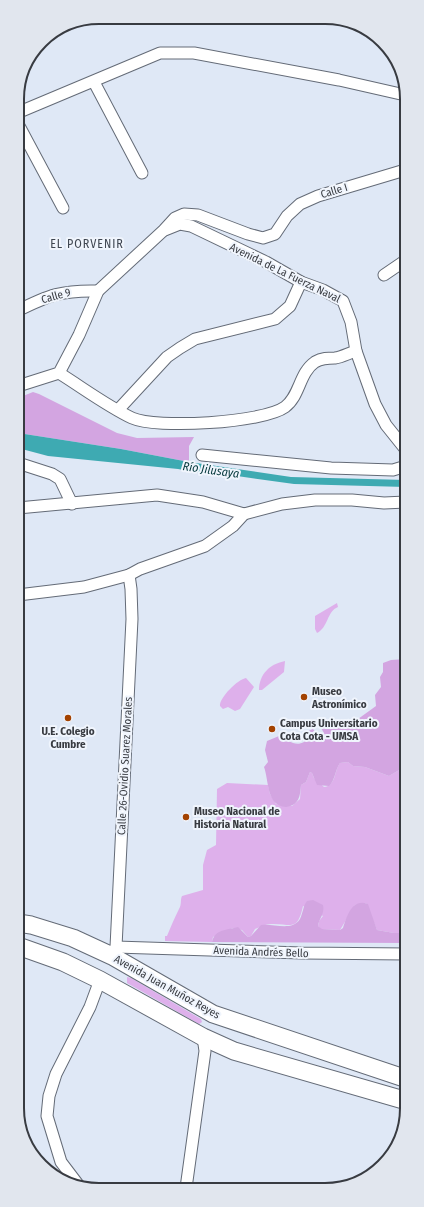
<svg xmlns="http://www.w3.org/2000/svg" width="424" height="1207" font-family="'Fira Sans Condensed',sans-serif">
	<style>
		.green { fill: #deb0eb }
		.forest { fill: #d3a5e1 }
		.water { fill: #3eaab2 }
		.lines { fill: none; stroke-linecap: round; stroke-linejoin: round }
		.minor-casing { stroke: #646b77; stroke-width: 13 }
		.primary-casing { stroke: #646b77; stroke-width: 19 }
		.minor { stroke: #fff; stroke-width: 11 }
		.primary { stroke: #fff; stroke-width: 17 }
		.poi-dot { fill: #a34200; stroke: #f0f5fd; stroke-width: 1.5 }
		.labels { text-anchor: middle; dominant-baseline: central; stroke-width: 4; stroke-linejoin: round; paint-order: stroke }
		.street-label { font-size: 11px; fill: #383b41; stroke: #f0f5fd }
		.poi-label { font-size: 11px; font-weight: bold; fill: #383b41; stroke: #f0f5fd; text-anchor: start }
		.neighbourhood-label { font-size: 12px; letter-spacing: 1px; fill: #3f4651; stroke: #f0f5fd }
		.water-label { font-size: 12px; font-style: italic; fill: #03373b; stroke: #f0f5fd }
		.rim { fill: none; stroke: #383b41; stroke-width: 2 }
	</style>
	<rect width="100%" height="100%" fill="#dfe8f6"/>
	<g class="green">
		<path d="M337,603L338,607C327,611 328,628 317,633L315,629V616Z"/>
		<path d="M285,661L284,672L262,690H259C259,674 270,664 285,661Z"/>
		<path d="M246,678L254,687L240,709L235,711L228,707L223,709L220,706C219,698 238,679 246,678Z"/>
		<path d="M348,762L353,766L365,767L389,776L406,766L407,933H394L377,930L366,903L355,905L340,930L321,929L318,926L319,921L323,916L303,906C297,933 291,923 271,924C266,924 260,927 255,929L251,936L248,937L242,930L233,928L213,937L212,942L165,941V936H167C171,926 175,917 179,909C182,904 180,900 182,896L203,890V865L207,850L216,845L217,789L227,783L268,785L270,794L276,804L292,806L300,799L301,785L306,782L310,772L312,773L314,778L324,787C336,786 334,771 340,763Z"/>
		<polygon points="127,977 131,978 201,1019 202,1022 199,1024 127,983"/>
	</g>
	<g class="forest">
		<polygon points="33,392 39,394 117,433 137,438 194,437 189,446 189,462 121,449 18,433 18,398"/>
		<path d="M406,659V766L389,776L365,767L353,766L348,762L340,763C335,770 335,781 329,786L317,785L312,773L310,772L306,782L301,785C300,797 299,805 286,807C266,806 269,780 264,767L268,762L265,750L267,741L279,736C288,740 295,747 304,742L306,732L313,729L320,738L323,736L324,733L321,728L322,723L327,719L339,722L358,719L376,706L375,695L381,687L380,677L383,672V663L391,660Z"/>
		<path d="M313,900L323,905C325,914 319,918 318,926L322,929L340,930L343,928C347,916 352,898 368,904L377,930L394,933H407V943L212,942C215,929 227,930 238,927L248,937L251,936L261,925C273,923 292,932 300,919C303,913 303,906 307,901Z"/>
	</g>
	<polygon class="water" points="18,433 121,449 189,462 291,477 406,480 406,487 294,484 237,476 204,474 178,469 48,456 18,448"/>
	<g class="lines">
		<g class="minor-casing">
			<g id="minor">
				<polyline points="94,82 142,173"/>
				<polyline points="17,113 160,53 194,53 339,80 405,95"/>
				<polyline points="17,122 63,208"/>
				<polyline points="165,230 180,224 191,226 266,262 301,282 323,290 343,301 351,322 356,351 375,404 386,425 406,450"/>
				<polyline points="384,275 406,260"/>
				<path d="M17,311C49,295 62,290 98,291"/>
				<path d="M59,373C83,388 107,406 132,418C156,429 263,423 285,407C300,396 299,373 315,362C322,358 328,358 335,358C342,357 349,353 356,351"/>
				<polyline points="18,386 59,373 79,335 98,291 164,230 175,218 184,214 198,215 248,234 263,238 275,234 287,216 300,204 318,196 405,170"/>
				<polyline points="118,410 167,357 180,348 195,339 275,319 290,306 301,282"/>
				<polyline points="202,455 331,468 393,470 406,466"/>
				<polyline points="18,463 52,474 60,479 72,504"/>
				<polyline points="18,508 157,495 203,502 244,514 282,504 315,500 352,500 384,503 406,502"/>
				<polyline points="18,595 84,587 129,575 140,569 205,546 233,526 244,514"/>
				<polyline points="116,947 302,953 407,954"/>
				<polyline points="112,956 116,947 132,619 131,589 129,575"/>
				<polyline points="80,1187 61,1162 47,1116 49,1096 56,1074 90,1007 100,980"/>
				<polyline points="186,1188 205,1051 203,1037"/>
			</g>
		</g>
		<g class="primary-casing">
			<g id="primary">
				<polyline points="18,923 31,925 73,938 112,956 213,1014 407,1079"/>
				<polyline points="18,946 63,962 100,980 203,1037 234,1051 407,1101"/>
			</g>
		</g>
		<use href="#minor" class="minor"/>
		<use href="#primary" class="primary"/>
	</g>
	<g class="poi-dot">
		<circle cx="304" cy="697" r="4"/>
		<circle cx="68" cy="718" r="4"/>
		<circle cx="272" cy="729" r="4"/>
		<circle cx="186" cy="817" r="4"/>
	</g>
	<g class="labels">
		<g class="street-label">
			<text transform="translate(334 191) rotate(-17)">Calle I</text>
			<text transform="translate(285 273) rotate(26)">Avenida de La Fuerza Naval</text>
			<text transform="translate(56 296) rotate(-16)">Calle 9</text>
			<text transform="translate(125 766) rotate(-87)">Calle 26-Ovidio Suarez Morales</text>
			<text transform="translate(261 952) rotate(2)">Avenida Andrés Bello</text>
			<text transform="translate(167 987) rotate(29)">Avenida Juan Muñoz Reyes</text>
		</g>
		<g class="poi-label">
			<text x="312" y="691">Museo<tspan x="312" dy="13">Astronímico</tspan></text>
			<text x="280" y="723">Campus Universitario<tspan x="280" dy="13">Cota Cota - UMSA</tspan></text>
			<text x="68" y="731" text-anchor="middle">U.E. Colegio<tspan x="68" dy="13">Cumbre</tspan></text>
			<text x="194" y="811">Museo Nacional de<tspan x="194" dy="13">Historia Natural</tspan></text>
		</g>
		<g class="neighbourhood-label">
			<text x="87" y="244">EL PORVENIR</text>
		</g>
		<g class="water-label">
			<text transform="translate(211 470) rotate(8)">Río Jilusaya</text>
		</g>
	</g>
	<path d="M0 0H424V1207H0ZM99 24H325A75 75 0 0 1 400 99V1108A75 75 0 0 1 325 1183H99A75 75 0 0 1 24 1108V99A75 75 0 0 1 99 24Z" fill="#e1e6ee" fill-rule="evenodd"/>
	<path class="rim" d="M99 24H325A75 75 0 0 1 400 99V1108A75 75 0 0 1 325 1183H99A75 75 0 0 1 24 1108V99A75 75 0 0 1 99 24Z"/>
</svg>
